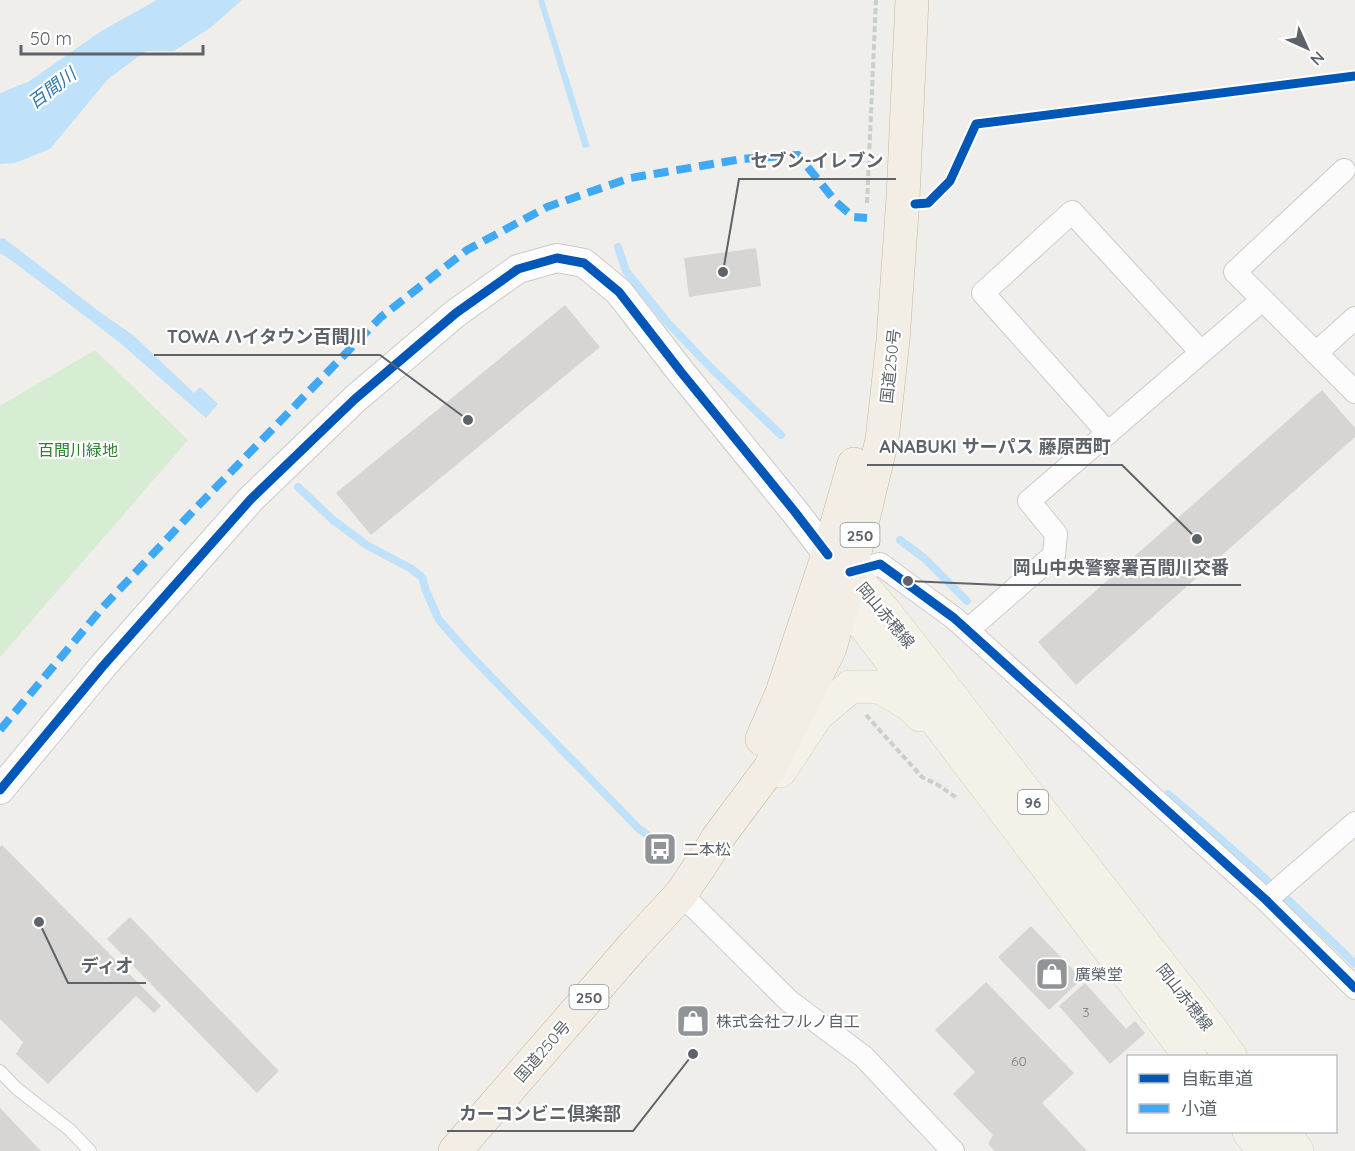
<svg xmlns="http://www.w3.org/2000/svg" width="1355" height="1151" font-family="Quicksand,'Noto Sans JP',sans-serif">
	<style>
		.green { fill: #d6ecd3 }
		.water { fill: #bfe1f9 }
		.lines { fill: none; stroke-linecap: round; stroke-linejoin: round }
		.stream { stroke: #bfe1f9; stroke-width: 8 }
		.building { fill: #d6d5d3 }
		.service-casing { stroke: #cbcbcb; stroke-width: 14 }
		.minor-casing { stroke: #cbcbcb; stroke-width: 24 }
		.tertiary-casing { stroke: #cbcbcb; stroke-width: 30 }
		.primary-casing { stroke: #d9cfb6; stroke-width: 34 }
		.trunk-casing { stroke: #c8b896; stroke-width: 34 }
		.path { stroke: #c9d0cb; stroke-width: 4; stroke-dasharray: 6 3; stroke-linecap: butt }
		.service { stroke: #fdfcfc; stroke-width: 12 }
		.minor { stroke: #fdfcfc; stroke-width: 22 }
		.tertiary { stroke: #fdfcfc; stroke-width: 28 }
		.primary { stroke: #f4f1e9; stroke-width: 33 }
		.trunk { stroke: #f2eee6; stroke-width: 33 }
		.quiet { stroke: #3fa9f5; stroke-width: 8; stroke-dasharray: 15 8; stroke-linecap: butt }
		.cycleway-casing { stroke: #fff; stroke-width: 13 }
		.cycleway { stroke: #0057b8; stroke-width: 9 }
		.labels { text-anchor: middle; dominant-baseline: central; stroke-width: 4.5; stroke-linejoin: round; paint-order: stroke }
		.number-label { font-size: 14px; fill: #7d8184 }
		.shield { fill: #fff; stroke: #8e9296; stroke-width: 1.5 }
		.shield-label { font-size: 15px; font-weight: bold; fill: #5e6369 }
		.street-label { font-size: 16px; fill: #5e6369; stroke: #fff }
		.park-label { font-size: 16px; fill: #2a822d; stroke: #fff }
		.poi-label { font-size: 16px; fill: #5e6369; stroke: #fff; text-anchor: start }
		.water-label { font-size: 18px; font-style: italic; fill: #3777b4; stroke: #fff }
		.leader { fill: none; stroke: #5e6369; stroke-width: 2 }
		.callout-dot { fill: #5e6369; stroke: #fff; stroke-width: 2 }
		.callout-label { font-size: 18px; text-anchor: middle; font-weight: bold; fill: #5e6369; stroke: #fff; stroke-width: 4.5; stroke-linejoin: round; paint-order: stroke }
	</style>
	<rect width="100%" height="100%" fill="#efeeea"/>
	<polygon class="green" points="95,350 188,440 0,657 0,406"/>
	<g class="water">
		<polygon points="157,0 242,0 210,28 174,51 146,51 108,79 50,149 15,163 0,164 0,93 28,82 103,30"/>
		<polygon points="538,0 544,0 590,147 583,148"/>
		<polygon points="0,238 5,239 101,313 133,335 194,393 200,387 218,404 206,418 119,342 11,260 0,253"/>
	</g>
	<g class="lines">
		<g class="stream">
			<polyline points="618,247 626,271 668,323 711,368 781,435"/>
			<polyline points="298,487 333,520 368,546 410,568 422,577 426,591 439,620 470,655 639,829 652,838"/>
			<polyline points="900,540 924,558 967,601"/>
			<path d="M1168,794C1233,848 1295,905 1355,964"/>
		</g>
	</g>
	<g class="building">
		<polygon points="756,248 761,286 689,297 684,258"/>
		<polygon points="565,305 600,347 371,535 336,493"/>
		<polygon points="1322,390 1355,428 1355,437 1076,685 1038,642"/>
		<polygon points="2,845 161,1006 154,1013 136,996 48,1084 16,1054 23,1042 0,1019 0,847"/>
		<polygon points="130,917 279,1071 257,1093 107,939"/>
		<polygon points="1031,926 1082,979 1049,1010 998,957"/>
		<polygon points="986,982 1074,1073 1042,1103 1087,1151 995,1151 988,1144 993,1135 953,1094 975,1072 935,1030"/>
		<polygon points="1085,983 1126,1029 1135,1021 1145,1033 1110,1064 1059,1006"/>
		<polygon points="0,1108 41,1151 0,1151"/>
	</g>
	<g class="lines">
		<g class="service-casing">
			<polyline id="service" points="0,1071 16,1088 70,1130 90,1151"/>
		</g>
		<g class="minor-casing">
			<g id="minor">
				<polyline points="1344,170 1235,272 1355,392"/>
				<polyline points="1316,353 1355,318"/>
				<polyline points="1108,433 983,293 1072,212 1201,352"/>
				<polyline points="850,572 880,564 954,618 1266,900 1355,988"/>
				<polyline points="968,630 1054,555 1056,534 1029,501 1262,300"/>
				<polyline points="681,894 789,1001 864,1057 953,1151"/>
				<polyline points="1266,900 1355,823"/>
			</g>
		</g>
		<g class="tertiary-casing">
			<polyline id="tertiary" points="0,790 103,666 251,499 355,399 456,313 518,269 557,258 584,263 619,292 681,372 795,512 828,555"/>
		</g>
		<g class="primary-casing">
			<g id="primary">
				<polyline points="832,558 850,572 885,612 1209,1027 1230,1056"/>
				<polyline points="836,576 844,598 1190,1056"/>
				<polyline points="780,771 817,715 850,687 880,687 912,706 920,715"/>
				<polyline points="1249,1132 1264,1151"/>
				<polyline points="1283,1132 1297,1151"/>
			</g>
		</g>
		<g class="trunk-casing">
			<g id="trunk">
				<polyline points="762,739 782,693 828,555 854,464"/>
				<polyline points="455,1151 634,945 681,894 706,857 717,839 770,768 830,648 844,598 882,440 893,340 903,198 912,0"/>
			</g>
		</g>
		<g class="path">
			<polyline points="867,203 876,0"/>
			<polyline points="866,715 922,777 938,785 957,798"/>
		</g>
		<use href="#service" class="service"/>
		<use href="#minor" class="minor"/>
		<use href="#tertiary" class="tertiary"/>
		<use href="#primary" class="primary"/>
		<use href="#trunk" class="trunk"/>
		<polyline class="quiet" points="0,730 104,606 197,507 381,317 467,250 547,207 630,178 742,159 798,155 836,202 853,217 867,218"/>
		<g class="cycleway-casing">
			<g id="cycleway">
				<polyline points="915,204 928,203 950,181 976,124 1355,76"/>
				<polyline points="850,572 880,564 954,618 1266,900 1355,988"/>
				<polyline points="0,790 103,666 251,499 355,399 456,313 518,269 557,258 584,263 619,292 681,372 795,512 828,555"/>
			</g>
		</g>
		<use href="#cycleway" class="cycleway"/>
	</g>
	<defs>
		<g id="bus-square" transform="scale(1.725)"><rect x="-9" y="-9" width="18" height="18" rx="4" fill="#919496" stroke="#fff"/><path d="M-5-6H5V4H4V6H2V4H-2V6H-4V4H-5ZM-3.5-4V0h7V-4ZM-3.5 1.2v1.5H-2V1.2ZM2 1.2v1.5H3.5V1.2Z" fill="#fff"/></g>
		<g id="shop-square" transform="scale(1.725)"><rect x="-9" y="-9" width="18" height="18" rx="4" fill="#919496" stroke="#fff"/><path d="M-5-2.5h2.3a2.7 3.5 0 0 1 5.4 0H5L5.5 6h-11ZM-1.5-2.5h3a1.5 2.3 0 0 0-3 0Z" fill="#fff"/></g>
	</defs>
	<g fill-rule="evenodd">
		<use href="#bus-square" x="660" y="849"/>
		<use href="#shop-square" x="1052" y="974"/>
		<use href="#shop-square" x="693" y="1021"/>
	</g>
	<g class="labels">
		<g class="number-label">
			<text x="1086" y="1012">3</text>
			<text x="1019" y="1061">60</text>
		</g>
		<g class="shield">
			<rect x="840.5" y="523" width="39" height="24" rx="4.5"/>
			<rect x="1018" y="790" width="30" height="24" rx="4.5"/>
			<rect x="569.5" y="985" width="39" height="24" rx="4.5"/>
		</g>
		<g class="shield-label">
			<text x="860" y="535">250</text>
			<text x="1033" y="802">96</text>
			<text x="589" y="997">250</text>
		</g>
		<g class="street-label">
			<text transform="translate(890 366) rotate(-84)">国道250号</text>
			<text transform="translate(886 615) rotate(50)">岡山赤穂線</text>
			<text transform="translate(1185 997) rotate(52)">岡山赤穂線</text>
			<text transform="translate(542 1051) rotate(-49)">国道250号</text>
		</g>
		<g class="park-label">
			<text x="78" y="450">百間川緑地</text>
		</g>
		<g class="poi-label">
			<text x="683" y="849">二本松</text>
			<text x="1075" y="974">廣榮堂</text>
			<text x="716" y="1021">株式会社フルノ自工</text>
		</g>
		<g class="water-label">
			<text transform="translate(52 88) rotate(-37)">百間川</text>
		</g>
	</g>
	<path class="leader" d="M723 272L739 179H896M468 420L380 355H154M1197 539L1122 465H867M908 581L1001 585H1241M39 922L68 983H146M693 1054L633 1131H447"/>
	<g class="callout-dot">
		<circle cx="723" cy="272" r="6"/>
		<circle cx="468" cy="420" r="6"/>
		<circle cx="1197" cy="539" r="6"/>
		<circle cx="908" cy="581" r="6"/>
		<circle cx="39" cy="922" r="6"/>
		<circle cx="693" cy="1054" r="6"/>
	</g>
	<g class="callout-label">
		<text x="817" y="167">セブン-イレブン</text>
		<text x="267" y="343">TOWA ハイタウン百間川</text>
		<text x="995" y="453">ANABUKI サーパス 藤原西町</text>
		<text x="1121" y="574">岡山中央警察署百間川交番</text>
		<text x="107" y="972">ディオ</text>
		<text x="540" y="1120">カーコンビニ倶楽部</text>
	</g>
	<rect x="1127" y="1055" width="210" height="78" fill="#ffffff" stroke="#bfc1c3" stroke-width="1.5"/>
	<rect x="1139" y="1074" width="30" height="9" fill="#0057b8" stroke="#bfc1c3" stroke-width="1.5"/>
	<text x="1181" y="1085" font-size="18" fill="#5e6369">自転車道</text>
	<rect x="1139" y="1104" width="30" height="9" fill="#3fa9f5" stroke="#bfc1c3" stroke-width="1.5"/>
	<text x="1181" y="1115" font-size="18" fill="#5e6369">小道</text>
	<g transform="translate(1307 48) rotate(135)" stroke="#ffffff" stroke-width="4.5" paint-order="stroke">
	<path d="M0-4.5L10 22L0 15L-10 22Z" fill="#5e6369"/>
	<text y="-9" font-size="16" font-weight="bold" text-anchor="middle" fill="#5e6369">N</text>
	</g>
	<path d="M21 45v9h182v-9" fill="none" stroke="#5e6369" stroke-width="3"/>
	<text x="30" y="45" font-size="18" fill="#5e6369" stroke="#ffffff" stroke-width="4.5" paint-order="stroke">50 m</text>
</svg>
